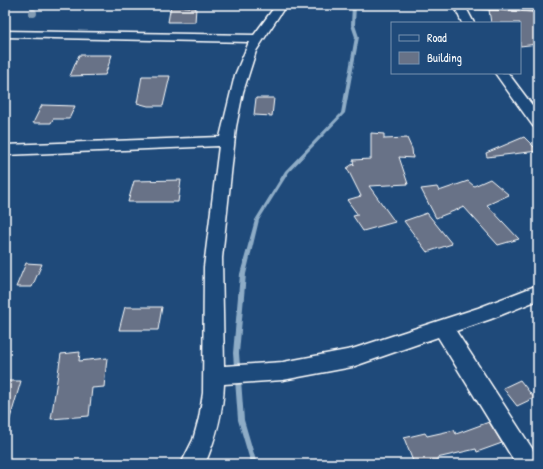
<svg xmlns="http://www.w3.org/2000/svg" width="543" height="469" font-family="'Patrick Hand',sans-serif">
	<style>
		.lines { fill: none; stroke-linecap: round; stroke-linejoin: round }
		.stream { fill: #8eacc6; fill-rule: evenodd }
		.building { fill: #677287; stroke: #fff }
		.street-casing { stroke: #fff; stroke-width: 3 }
		.street { fill: #1f4a7a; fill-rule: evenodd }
		.tree { fill: #839cb3 }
	</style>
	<rect width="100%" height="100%" fill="#1f4a7a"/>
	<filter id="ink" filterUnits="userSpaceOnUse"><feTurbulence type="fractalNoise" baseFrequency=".025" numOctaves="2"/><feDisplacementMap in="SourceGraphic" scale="8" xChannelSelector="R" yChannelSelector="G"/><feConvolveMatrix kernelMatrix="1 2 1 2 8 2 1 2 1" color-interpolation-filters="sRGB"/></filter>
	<g filter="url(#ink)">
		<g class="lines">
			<polygon class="stream" points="352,5 356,5 355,25 359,37 345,113 289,172 259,220 246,274 239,353 244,420 257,464 251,464 238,420 233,353 240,274 255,220 285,171 341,113 355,37 351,25"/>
		</g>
		<g class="building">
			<polygon points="171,5 196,8 195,22 168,22"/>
			<polygon points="489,10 533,12 538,21 538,44 520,46 520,23 491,23"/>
			<polygon points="79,55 112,55 105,75 70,76"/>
			<polygon points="142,76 170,76 163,106 148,106 137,103"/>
			<polygon points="256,98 274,98 272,116 254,115"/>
			<polygon points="42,105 75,106 69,119 53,119 51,123 33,123"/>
			<polygon points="371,133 384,134 384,139 407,138 412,149 413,158 399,157 408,184 369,186 395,222 363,231 353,216 358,215 347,200 361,196 347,168 353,164 354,166 353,160 371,159"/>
			<polygon points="524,137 538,151 487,157 486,153"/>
			<polygon points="490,179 509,195 487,205 519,239 498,245 464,207 436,218 421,189 437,187 439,191 468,181 474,186"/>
			<polygon points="181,180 178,202 128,202 134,181"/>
			<polygon points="427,213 452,244 427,252 404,221"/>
			<polygon points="26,263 42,264 32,287 16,287"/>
			<polygon points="125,307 162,307 158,330 119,330"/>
			<polygon points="80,352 79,361 107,358 104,387 92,388 89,416 51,419 61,354"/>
			<polygon points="520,380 534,398 517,406 503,388"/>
			<polygon points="5,381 21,381 9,422 5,422"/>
			<polygon points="489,422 502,443 477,452 476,449 437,458 438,460 422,464 414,464 404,438 425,433 427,436 454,430 456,434"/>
		</g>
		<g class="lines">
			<g class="street-casing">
				<g id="street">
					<path d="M276,5H286L256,51L243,92L236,127L222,258L224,366L283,362L352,349L478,308L538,285V300L491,319L456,331L537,456L538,464H516L438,337L352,367L283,380L224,384C223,413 216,438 205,464H181L193,440L199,418L203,393L204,267L219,146L5,155V145L220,137L235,75L249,42L5,37V31L254,35Z"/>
					<polygon points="454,5 538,5 538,11 466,8 474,23 462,23"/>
					<polygon points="495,73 508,73 538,113 538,127 533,126"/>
				</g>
			</g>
			<use href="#street" class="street"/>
		</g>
		<circle class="tree" cx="33" cy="13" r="4"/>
	</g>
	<rect width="543" height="469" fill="none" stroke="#1f4a7a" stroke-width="20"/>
	<rect x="10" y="10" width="523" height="449" fill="none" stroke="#fff" stroke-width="1.5" filter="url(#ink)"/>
	<rect x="391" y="22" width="130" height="52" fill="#1f4a7a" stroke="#7992af"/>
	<rect x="399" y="35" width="20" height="6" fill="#1f4a7a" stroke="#7992af"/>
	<text x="427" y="42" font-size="12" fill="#ffffff">Road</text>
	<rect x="399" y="52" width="20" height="12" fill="#677287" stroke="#7992af"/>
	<text x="427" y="62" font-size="12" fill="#ffffff">Building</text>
</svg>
